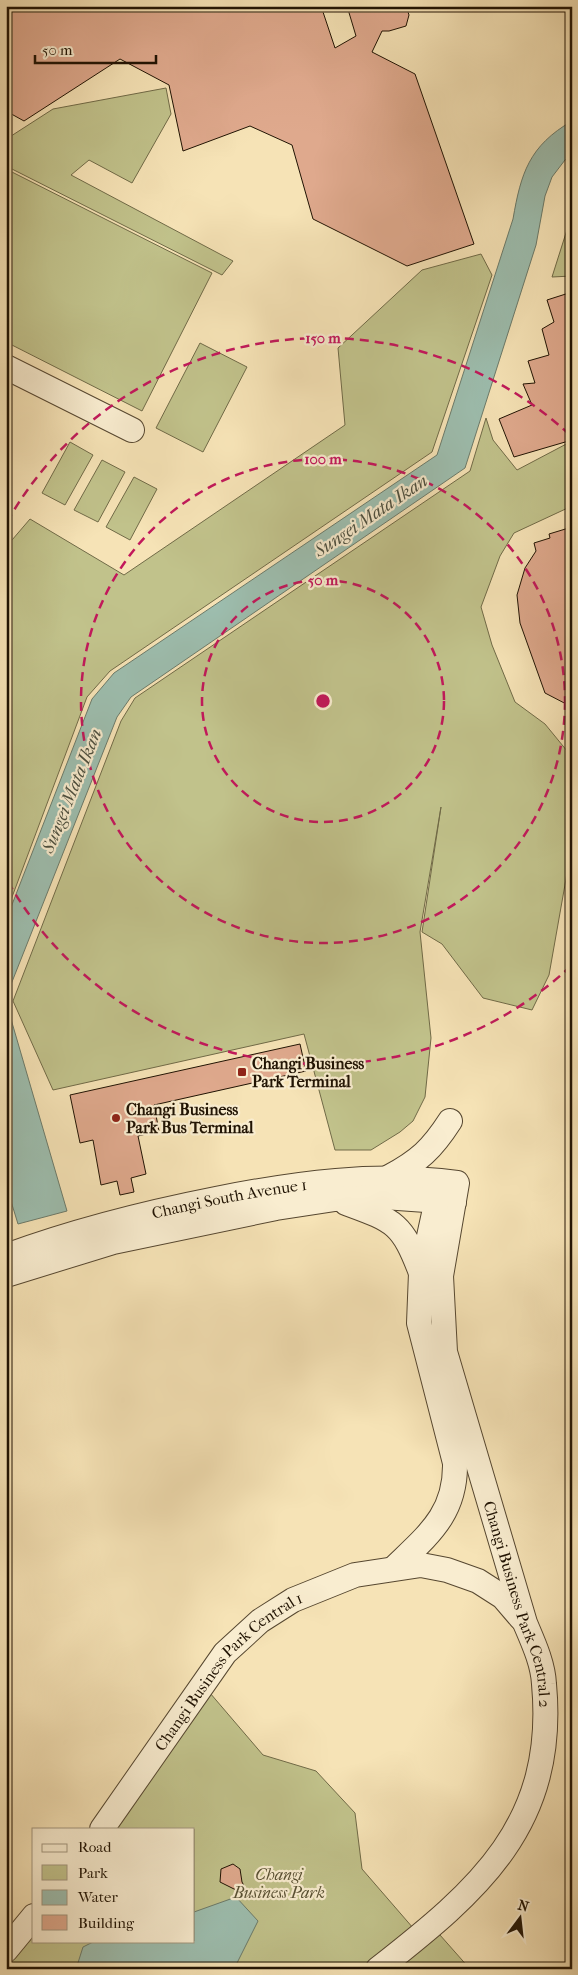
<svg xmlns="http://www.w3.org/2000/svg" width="578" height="1975" font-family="'IM FELL French Canon',serif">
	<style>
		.green { fill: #c1c28b; stroke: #706a47 }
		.water { fill: #9dbeaf; stroke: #6b7a6a }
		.building { fill: #dfa98d; stroke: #201303 }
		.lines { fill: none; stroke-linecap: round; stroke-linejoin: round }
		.minor-casing { stroke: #564730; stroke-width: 26 }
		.minor { stroke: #f9edd0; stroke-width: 24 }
		.ring { fill: none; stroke: #c2185b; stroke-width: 2.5; stroke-dasharray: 9 6 }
		.poi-dot { fill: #8f2418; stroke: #f9edd0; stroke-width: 2 }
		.labels { text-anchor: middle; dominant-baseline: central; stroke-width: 4.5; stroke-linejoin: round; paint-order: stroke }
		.poi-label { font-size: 16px; font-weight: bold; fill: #201303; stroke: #f9edd0; text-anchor: start }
		.street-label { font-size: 16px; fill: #201303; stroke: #f9edd0 }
		.park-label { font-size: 16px; font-style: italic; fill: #585033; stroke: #f9edd0 }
		.water-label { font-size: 18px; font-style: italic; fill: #4c4f3f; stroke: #f9edd0 }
		.centre { fill: #c2185b; stroke: #f9edd0; stroke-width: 2.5 }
		.ring-label { font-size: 15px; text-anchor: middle; font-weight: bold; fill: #c2185b; stroke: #f9edd0; stroke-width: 4.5; stroke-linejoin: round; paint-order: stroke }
	</style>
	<rect width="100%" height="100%" fill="#f6e3b6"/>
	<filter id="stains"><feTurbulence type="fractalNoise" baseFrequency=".004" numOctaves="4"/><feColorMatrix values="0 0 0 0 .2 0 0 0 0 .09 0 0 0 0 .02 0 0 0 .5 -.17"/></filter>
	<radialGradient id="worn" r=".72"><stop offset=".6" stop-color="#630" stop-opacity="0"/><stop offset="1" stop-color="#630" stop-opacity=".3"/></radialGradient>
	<g class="green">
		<polygon points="166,88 171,114 132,183 89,160 71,175 233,261 222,275 6,166 6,138 8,138 53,109"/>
		<polygon points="6,169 212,273 142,411 6,342"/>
		<polygon points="572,214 572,276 552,277"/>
		<polygon points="481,254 492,275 432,452 110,671 87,697 6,913 6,547 30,519 124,575 345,425 338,348 422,270"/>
		<polygon points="200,343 247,367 203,452 156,428"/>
		<polygon points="486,418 493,440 517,470 572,441 572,506 514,533 500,556 481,607 492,645 515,702 545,724 572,757 572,845 549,975 532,1010 483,998 442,944 422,932 441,807 420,932 431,1038 425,1097 413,1121 400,1132 371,1150 335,1150 304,1034 53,1090 13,1001 121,721 135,698 470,471"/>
		<polygon points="70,442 93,455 65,505 42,493"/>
		<polygon points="102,460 125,472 98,522 74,510"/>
		<polygon points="134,477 157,489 130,540 106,527"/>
		<polygon points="204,1686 263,1755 316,1771 355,1813 362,1869 420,1936 432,1926 470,1969 6,1969 6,1952 34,1918 34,1941 194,1941 194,1829 103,1829"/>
	</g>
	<g class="water">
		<path d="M572,121V155L565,160L552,177L545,196L536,245L465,468L131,697L117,717L6,997V920L92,699L114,673L437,455L513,219C521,173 529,146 572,121Z"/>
		<polygon points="6,1002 67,1211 18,1224 6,1185"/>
		<polygon points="236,1897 258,1921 236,1965 229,1969 76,1969 83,1947 95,1941 194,1941 194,1912"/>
	</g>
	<g class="building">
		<polygon points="6,6 321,6 335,48 356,36 347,6 406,6 409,15 406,26 389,31 382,31 372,52 415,74 474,244 407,266 313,219 292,145 250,126 183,151 169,85 120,59 24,121 6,111"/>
		<polygon points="572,292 572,440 514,457 499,419 532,405 523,384 535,383 528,361 549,355 542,329 554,322 547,300"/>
		<polygon points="572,527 572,707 545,693 520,623 517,595 525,568 536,551 534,543 550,538 549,534"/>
		<polygon points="300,1044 306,1071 154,1105 159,1131 138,1136 146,1174 131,1178 134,1192 120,1195 117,1181 101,1185 93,1140 80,1143 70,1095"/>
		<polygon points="233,1864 240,1869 242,1882 250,1897 220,1882 221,1869"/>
	</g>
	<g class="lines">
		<g class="minor-casing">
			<g id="minor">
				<polyline points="6,367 132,430"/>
				<path d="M389,1177C419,1161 432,1149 450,1121"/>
				<path d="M346,1203C395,1221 402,1223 421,1273"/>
				<path id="s1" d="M6,1256C74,1231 145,1213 216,1199C296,1183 376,1172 457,1183L441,1276L445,1352L525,1623C533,1642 543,1663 544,1684C557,1824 479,1890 378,1969"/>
				<polyline points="6,1275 113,1242 276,1208 335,1199 384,1197 454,1202"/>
				<path d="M394,1568C428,1535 456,1514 455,1463L419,1323L421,1273L440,1186"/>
				<path id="s2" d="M102,1829L225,1653L260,1621L293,1600L355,1575L421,1565L447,1570L478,1581L503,1597L521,1618"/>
				<polyline points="6,1950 34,1916"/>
			</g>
		</g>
		<use href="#minor" class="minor"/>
	</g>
	<g class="ring">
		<circle cx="323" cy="701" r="121"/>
		<circle cx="323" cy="701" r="242"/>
		<path d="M571 966A363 363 0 0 1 7 880M7 522A363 363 0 0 1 571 436"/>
	</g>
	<g class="poi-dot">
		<rect x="237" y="1067" width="10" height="10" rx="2.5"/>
		<circle cx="116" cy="1118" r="5"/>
	</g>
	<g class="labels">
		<g class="poi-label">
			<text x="252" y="1063">Changi Business<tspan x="252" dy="18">Park Terminal</tspan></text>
			<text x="126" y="1109">Changi Business<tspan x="126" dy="18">Park Bus Terminal</tspan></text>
		</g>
		<g class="street-label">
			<text stroke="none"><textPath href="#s1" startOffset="231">Changi South Avenue 1</textPath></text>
			<text stroke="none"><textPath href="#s1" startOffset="894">Changi Business Park Central 2</textPath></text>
			<text stroke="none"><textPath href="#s2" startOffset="204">Changi Business Park Central 1</textPath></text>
		</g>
		<g class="park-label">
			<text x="279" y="1874">Changi<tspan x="279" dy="18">Business Park</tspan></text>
		</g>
		<g class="water-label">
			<text transform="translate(371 516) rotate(-34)">Sungei Mata Ikan</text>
			<text transform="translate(72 791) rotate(-68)">Sungei Mata Ikan</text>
		</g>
	</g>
	<circle cx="323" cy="701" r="8" class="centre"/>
	<g class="ring-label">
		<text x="323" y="343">150 m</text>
		<text x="323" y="464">100 m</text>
		<text x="323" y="585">50 m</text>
	</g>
	<rect width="578" height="1975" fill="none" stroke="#f6e3b6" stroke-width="25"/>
	<rect x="8" y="8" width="563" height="1960" fill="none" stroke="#201303" stroke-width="2.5"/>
	<rect x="12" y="12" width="553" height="1950" fill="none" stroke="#201303"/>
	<rect x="32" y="1828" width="162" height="115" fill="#f9edd0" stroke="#a2967e"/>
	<rect x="42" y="1844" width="25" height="8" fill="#f9edd0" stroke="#a2967e"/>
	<text x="78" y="1852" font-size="15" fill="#201303">Road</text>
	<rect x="42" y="1865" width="25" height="15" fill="#c1c28b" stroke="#a2967e"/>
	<text x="78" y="1878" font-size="15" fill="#201303">Park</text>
	<rect x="42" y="1890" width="25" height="15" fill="#9dbeaf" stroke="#a2967e"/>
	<text x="78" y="1902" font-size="15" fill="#201303">Water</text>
	<rect x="42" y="1915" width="25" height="15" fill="#dfa98d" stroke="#a2967e"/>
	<text x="78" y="1928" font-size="15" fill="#201303">Building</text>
	<g transform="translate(520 1918) rotate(15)" stroke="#f9edd0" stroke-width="4" paint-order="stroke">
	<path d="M0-4L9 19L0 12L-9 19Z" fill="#201303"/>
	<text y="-8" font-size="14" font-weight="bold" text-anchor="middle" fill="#201303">N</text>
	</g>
	<path d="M35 55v8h121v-8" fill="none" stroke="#201303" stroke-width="2.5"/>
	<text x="42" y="55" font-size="15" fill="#201303" stroke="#f9edd0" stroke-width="4" paint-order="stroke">50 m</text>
	<rect width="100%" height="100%" filter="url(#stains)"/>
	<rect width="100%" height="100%" fill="url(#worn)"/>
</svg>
